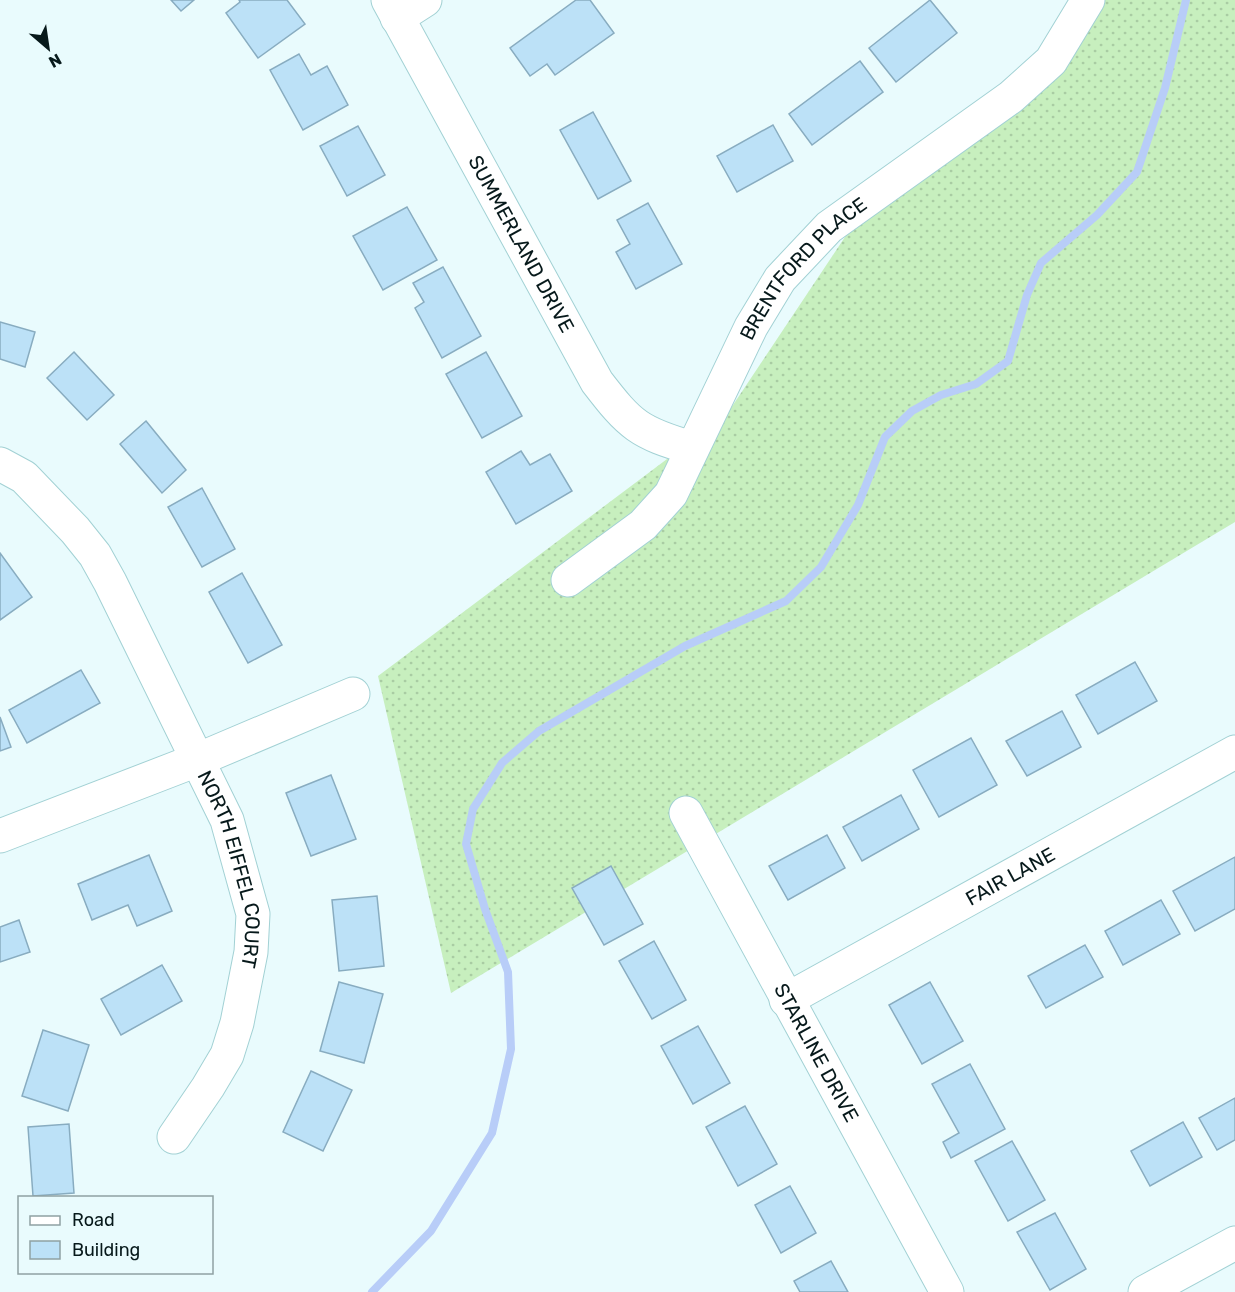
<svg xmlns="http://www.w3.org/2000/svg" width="1235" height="1292" font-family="Rubik,sans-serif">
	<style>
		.grass { fill: url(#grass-dots) }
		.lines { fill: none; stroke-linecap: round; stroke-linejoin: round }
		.stream { stroke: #b8cdf8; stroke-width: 8 }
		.building { fill: #bce1f7; stroke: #88acc0; stroke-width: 1.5 }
		.minor-casing { stroke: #a2d1d4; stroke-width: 35 }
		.minor { stroke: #fff; stroke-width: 33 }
		.labels { text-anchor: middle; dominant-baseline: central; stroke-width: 5; stroke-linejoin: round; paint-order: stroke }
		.street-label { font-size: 20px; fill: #07191b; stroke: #e9fbfd }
	</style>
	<defs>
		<pattern id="grass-dots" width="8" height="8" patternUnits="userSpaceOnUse" patternTransform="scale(1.5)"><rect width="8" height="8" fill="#c7efbe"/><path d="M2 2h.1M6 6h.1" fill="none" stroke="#a9cca3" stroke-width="1.8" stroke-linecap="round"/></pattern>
	</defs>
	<rect width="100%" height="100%" fill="#e9fbfd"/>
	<polygon class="grass" points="1069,0 1235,0 1235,522 451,993 378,676 727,414 863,210 1032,89"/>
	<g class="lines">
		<polyline class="stream" points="372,1292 431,1231 492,1133 511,1049 508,972 485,909 466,844 473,809 502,763 539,731 685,646 786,601 821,567 858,505 885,437 912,411 941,395 976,384 1008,361 1027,295 1041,263 1097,215 1137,172 1165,88 1186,0"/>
	</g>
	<g class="building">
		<polygon points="171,0 194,0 181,11"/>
		<polygon points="239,0 287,0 305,24 258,58 226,13 240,2"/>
		<polygon points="576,0 590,0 614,33 555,75 547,64 530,76 510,48"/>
		<polygon points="930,0 957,33 896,82 869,48"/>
		<polygon points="299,54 311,75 327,66 348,105 303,130 270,70"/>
		<polygon points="860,61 883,92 812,145 789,114"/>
		<polygon points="593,112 631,181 598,199 560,130"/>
		<polygon points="773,125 793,161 737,192 717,156"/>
		<polygon points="358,126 385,175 347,196 320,146"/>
		<polygon points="648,203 682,264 636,289 616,252 630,244 617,220"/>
		<polygon points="407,207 437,260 383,290 353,236"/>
		<polygon points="443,267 481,336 442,358 415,308 424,302 413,283"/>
		<polygon points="0,322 35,332 25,367 0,359"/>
		<polygon points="74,352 114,395 87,420 47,378"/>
		<polygon points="486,352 522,416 482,438 446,374"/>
		<polygon points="146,421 186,470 162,493 120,444"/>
		<polygon points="521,451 530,465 550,454 572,491 516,524 486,472"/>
		<polygon points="202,488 235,549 202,567 168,507"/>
		<polygon points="0,553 32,597 0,620"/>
		<polygon points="242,573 282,645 248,663 209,592"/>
		<polygon points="1135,662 1157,701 1098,734 1076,695"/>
		<polygon points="81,670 100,703 27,743 9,710"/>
		<polygon points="1062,711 1081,747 1027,776 1006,741"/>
		<polygon points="0,717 11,747 0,751"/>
		<polygon points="971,738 997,785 939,817 913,770"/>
		<polygon points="331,775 356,839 311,856 286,793"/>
		<polygon points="901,795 919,829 862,861 843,827"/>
		<polygon points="827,835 845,868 788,900 769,866"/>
		<polygon points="149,855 172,911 137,926 128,905 92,920 78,884"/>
		<polygon points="1235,857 1235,909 1195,931 1173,891"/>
		<polygon points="611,866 643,924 604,945 572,888"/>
		<polygon points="377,896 384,966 339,971 332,900"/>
		<polygon points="1161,900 1180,934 1123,965 1105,931"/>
		<polygon points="19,920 30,952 0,962 0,927"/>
		<polygon points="654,941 686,1000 652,1019 619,961"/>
		<polygon points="1085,945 1103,977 1046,1008 1028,976"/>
		<polygon points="162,965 182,1001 121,1035 101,999"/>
		<polygon points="339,982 383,994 364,1063 320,1051"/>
		<polygon points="930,982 963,1041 922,1064 889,1005"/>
		<polygon points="698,1026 730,1083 693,1104 661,1046"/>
		<polygon points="43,1030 89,1045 68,1111 22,1096"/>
		<polygon points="970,1064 1005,1129 951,1158 943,1142 959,1133 932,1084"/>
		<polygon points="311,1071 352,1090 323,1151 283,1132"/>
		<polygon points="1235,1098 1235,1140 1217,1150 1199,1118"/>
		<polygon points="745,1106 777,1164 738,1186 706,1127"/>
		<polygon points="1183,1122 1202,1157 1150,1186 1131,1151"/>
		<polygon points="69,1124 74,1193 33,1196 28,1127"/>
		<polygon points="1012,1141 1045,1200 1008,1221 975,1161"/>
		<polygon points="790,1186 816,1233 781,1253 755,1205"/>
		<polygon points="1055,1213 1086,1269 1050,1290 1017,1232"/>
		<polygon points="831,1261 848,1292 800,1292 794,1281"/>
	</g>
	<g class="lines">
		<g class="minor-casing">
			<g id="minor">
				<path id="s1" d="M388,0L597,382C630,425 639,433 692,448"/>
				<polyline points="397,18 425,0"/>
				<path id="s2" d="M0,464L24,477L75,530L95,555L110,582L227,820L253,914L251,952L237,1023L227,1055L208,1087L174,1137"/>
				<path id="s3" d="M568,580L643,525L671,494L751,327L780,279L829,227L1011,97L1051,61L1088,0"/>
				<path id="s4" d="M686,813L947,1292"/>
				<polyline points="0,836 197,760 353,694"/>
				<path id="s5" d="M786,1000L1235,752"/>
				<polyline points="1145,1292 1235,1243"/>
			</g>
		</g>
		<use href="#minor" class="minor"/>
	</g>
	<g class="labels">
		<g class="street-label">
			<text stroke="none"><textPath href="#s1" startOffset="278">SUMMERLAND DRIVE</textPath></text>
			<text stroke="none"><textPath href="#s3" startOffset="399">BRENTFORD PLACE</textPath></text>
			<text stroke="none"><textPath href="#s2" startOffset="478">NORTH EIFFEL COURT</textPath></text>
			<text stroke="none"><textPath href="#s5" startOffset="256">FAIR LANE</textPath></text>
			<text stroke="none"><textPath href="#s4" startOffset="273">STARLINE DRIVE</textPath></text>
		</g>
	</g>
	<rect x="18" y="1196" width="195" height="78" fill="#e9fbfd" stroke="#8fa1a3" stroke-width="1.5"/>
	<rect x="30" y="1216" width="30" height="9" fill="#ffffff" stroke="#8fa1a3" stroke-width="1.5"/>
	<text x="72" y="1226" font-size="18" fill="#07191b">Road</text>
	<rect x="30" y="1241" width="30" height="18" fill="#bce1f7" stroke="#8fa1a3" stroke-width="1.5"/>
	<text x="72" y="1256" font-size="18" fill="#07191b">Building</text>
	<g transform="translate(48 48) rotate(151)" stroke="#e9fbfd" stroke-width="4.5" paint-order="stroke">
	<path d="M0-4.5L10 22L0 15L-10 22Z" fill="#07191b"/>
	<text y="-9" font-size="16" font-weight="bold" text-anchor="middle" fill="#07191b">N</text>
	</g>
</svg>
